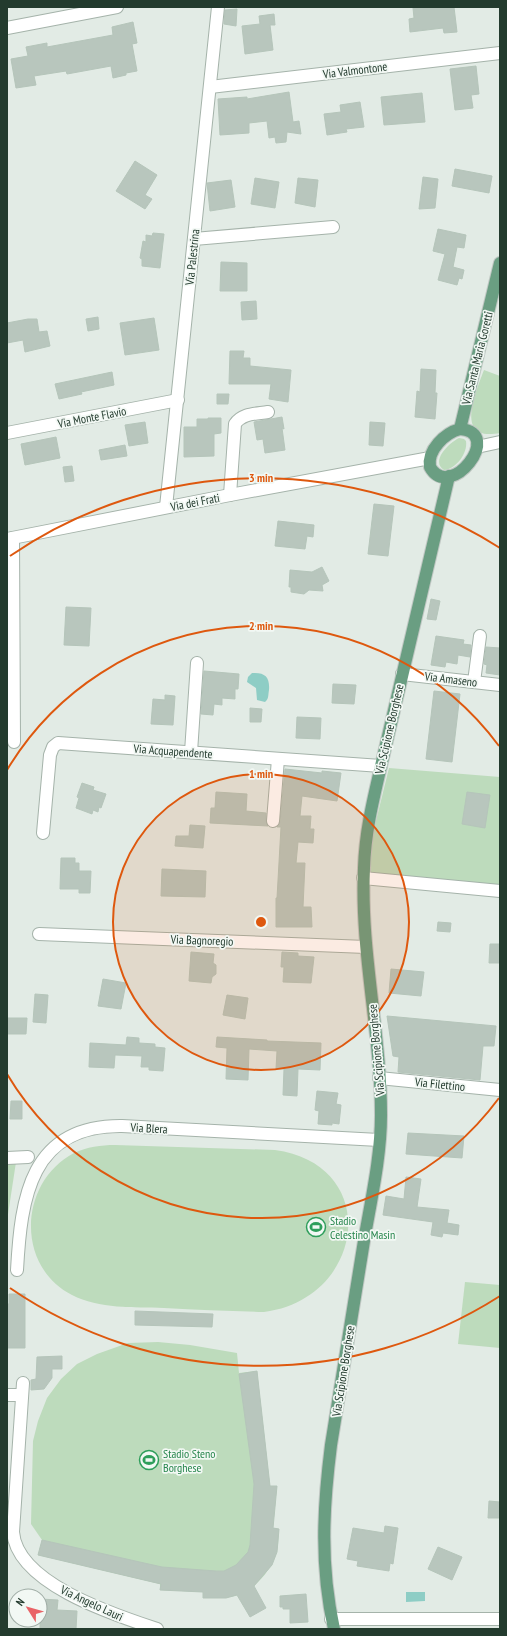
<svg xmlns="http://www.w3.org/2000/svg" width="507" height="1636" font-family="'PT Sans Narrow',sans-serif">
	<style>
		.green { fill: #bddbbc }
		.water { fill: #8ecdc5 }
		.building { fill: #b8c6bd; stroke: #b5c5ba }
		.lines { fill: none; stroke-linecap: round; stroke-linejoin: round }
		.minor-casing { stroke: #a5b3aa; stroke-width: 14 }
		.major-casing { stroke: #c1c8c4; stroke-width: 14 }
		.minor { stroke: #fff; stroke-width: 12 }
		.major { stroke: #6a9e82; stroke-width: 12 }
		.ring { fill: none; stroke: #de580e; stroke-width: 2 }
		.labels { text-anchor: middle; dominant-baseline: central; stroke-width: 3.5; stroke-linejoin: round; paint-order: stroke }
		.street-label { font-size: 12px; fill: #233b2e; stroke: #f2f8f4 }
		.leisure-label { font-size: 12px; fill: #27864d; stroke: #f2f8f4; text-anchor: start }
		.centre { fill: #de580e; stroke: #f2f8f4; stroke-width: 2 }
		.ring-label { font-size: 12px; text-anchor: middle; font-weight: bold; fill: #de580e; stroke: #f2f8f4; stroke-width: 3.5; stroke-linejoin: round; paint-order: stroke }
	</style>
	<rect width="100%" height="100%" fill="#e2ebe5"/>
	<g class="green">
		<path d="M484,370L500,376V433C454,442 475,394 484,370Z"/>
		<path d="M459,438L464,439L466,441C468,453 456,469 444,470C430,461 449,443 459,438Z"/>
		<polygon points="389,768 500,777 500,887 369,875 373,833"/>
		<path d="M115,1145L275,1150C383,1165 365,1299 264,1312C231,1311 198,1310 164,1308C134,1307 99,1309 72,1295C15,1266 19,1182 74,1153C87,1147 101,1145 115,1145Z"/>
		<polygon points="7,1162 16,1162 7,1221"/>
		<polygon points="465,1282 500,1285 500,1348 458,1344"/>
		<path d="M158,1342L190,1345L237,1353L239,1373L257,1371L270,1486H277L273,1528L279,1529C278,1537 279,1546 276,1554C271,1570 256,1588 240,1594C228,1599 215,1598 203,1598V1592L160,1590V1584L38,1555L42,1540L31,1524L33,1441L38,1421L47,1398L61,1379L77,1364L97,1354L128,1343Z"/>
	</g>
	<g class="water">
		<path d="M252,673C265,672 270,677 269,690C268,695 269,699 265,702L257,700L256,688L247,682L248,677Z"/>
		<polygon points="406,1592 425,1592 425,1601 406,1602"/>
	</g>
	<g class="building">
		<polygon points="425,7 454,7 457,32 444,33 443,28 410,32 409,19 414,18 413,8"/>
		<polygon points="237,9 236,26 224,24 225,10"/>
		<polygon points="274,14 275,25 270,25 273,50 245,54 242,26 260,24 259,16"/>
		<polygon points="133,22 137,43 132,44 137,71 126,73 126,75 113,78 111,66 67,74 66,71 34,76 36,85 16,88 11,59 28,56 26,47 47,43 47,47 113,35 112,27"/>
		<polygon points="476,66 479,94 471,95 473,108 455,110 450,69"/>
		<polygon points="289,92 293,122 299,121 301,134 287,132 286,142 276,143 275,137 269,138 267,121 249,123 249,133 220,135 218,99 247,97 247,99"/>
		<polygon points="422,93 425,122 384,125 381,97"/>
		<polygon points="360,102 364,127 346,129 347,132 327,135 324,114 341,112 340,105"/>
		<polygon points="135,161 157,175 145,195 152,199 145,209 116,191"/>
		<polygon points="455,169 492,176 489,193 452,186"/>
		<polygon points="423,177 438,179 435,208 419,209"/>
		<polygon points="255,178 279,182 275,208 251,204"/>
		<polygon points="298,178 318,180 315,207 295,203"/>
		<polygon points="231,180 235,207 210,211 207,183"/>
		<polygon points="438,229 466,235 464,248 457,247 453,267 464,270 462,279 459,278 457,285 438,280 445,254 433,251"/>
		<polygon points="153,233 164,234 160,268 142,266 142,259 140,258 143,241 146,242 146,235 152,236"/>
		<polygon points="221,262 247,263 247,291 220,291"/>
		<polygon points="256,301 257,319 242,320 241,302"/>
		<polygon points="98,317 99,329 88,331 86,319"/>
		<polygon points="154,318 159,350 125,355 120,323"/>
		<polygon points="28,319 37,319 39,332 47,331 50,346 25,352 23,340 7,343 7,323"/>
		<polygon points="230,351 244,351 243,358 250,358 250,366 291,370 288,402 269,399 271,384 229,384"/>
		<polygon points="421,369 436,370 435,393 437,393 435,419 415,417 417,391 420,392"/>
		<polygon points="112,372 114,385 81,392 82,394 59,399 55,384"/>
		<polygon points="217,394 229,394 228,404 217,404"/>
		<polygon points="282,417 284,429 282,428 285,450 265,453 263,439 257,440 254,422"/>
		<polygon points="208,418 221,418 221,433 214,434 214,456 184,457 184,427 197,427 197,419 208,419"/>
		<polygon points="145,422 148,443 129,446 125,425"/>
		<polygon points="370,422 385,423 383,446 369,445"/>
		<polygon points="56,437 60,458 25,465 21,444"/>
		<polygon points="125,445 127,456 101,460 99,450"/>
		<polygon points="72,466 74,481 65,482 63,467"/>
		<polygon points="374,504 394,506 388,556 368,554"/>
		<polygon points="278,521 314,525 313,537 307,536 305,549 275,546"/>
		<polygon points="322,567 329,581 322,585 323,591 309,590 304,594 291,592 291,587 289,587 290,570 312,572"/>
		<polygon points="431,599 440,601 436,620 427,619"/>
		<polygon points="66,607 91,608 89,646 64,645"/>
		<polygon points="436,636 464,640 463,644 471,645 470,657 458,655 457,664 446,662 445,667 431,665"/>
		<polygon points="486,647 500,648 500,675 486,673 487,665 484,664"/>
		<polygon points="204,671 239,674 238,689 235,689 235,699 222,698 222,705 214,704 213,715 201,714"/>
		<polygon points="333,684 356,685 354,704 332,703"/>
		<polygon points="434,691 460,694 452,762 426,759"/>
		<polygon points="165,695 175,696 173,725 151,724 153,699 165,700"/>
		<polygon points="250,708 262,709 261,722 250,722"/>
		<polygon points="297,717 321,718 320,739 296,738"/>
		<polygon points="285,769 322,773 322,771 341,773 337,801 302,796 300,816 311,816 310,829 314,829 313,843 298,842 296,863 305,863 303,907 311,907 312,927 276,927 276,898 277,898 281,827 277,827 280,822"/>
		<polygon points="82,783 94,787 93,790 106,794 101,808 99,807 98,812 93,810 92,814 76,808 79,798 77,797"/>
		<polygon points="216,792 247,794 246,811 266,813 266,821 268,826 210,823 211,808 215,808"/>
		<polygon points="467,792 490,795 485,828 462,824"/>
		<polygon points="190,825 205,826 203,848 175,846 176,836 189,836"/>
		<polygon points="61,858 75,858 75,863 79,863 79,871 91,871 90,893 79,893 79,889 60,889"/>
		<polygon points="162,869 206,871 205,897 161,896"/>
		<polygon points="438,922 451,923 450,932 437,931"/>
		<polygon points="490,944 500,944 500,963 489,963"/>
		<polygon points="191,952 214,954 213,963 216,965 216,974 212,977 211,983 189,981"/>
		<polygon points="282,952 298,953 298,956 314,957 311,983 283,982 284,967 281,967"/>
		<polygon points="391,969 424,972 421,996 389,993"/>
		<polygon points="103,979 126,983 121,1009 98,1006"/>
		<polygon points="35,994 48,995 46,1023 33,1022"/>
		<polygon points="227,995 248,998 245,1019 223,1015"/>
		<polygon points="387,1016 496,1026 494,1046 483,1046 480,1080 398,1072 399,1057 393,1056"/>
		<polygon points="7,1018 27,1018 26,1034 7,1034"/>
		<polygon points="127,1037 139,1038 139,1043 155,1044 155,1047 165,1048 163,1071 149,1070 149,1067 141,1067 142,1056 115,1055 114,1068 89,1067 90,1043 126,1045"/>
		<polygon points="217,1037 267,1040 267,1041 321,1043 320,1070 298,1069 297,1096 283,1095 284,1069 276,1069 277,1051 249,1049 248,1080 226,1079 227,1048 216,1047"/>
		<polygon points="317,1091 338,1093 336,1104 341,1105 339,1124 332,1123 332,1125 318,1124 319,1111 315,1110"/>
		<polygon points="11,1101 22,1101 22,1119 10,1119"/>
		<polygon points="408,1133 464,1136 462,1158 406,1154"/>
		<polygon points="406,1177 421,1179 417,1207 449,1210 447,1223 459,1225 458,1235 443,1233 442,1237 431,1235 433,1222 383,1215 386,1196 404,1199"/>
		<polygon points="9,1294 25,1294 25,1348 7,1348 7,1304 9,1304"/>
		<polygon points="135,1311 213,1314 212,1327 135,1325"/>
		<polygon points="62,1356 62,1369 52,1369 52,1378 44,1389 31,1390 31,1380 36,1379 37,1357"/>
		<polygon points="257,1371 270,1486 277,1486 273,1528 279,1529 277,1552 272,1565 254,1586 266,1608 250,1617 237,1595 226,1598 203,1598 203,1592 160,1590 161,1584 38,1555 42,1540 162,1567 216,1571 224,1571 236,1565 248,1552 250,1545 254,1484 239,1374"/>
		<polygon points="489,1501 500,1502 500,1518 488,1518"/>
		<polygon points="385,1526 398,1528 393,1564 390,1563 389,1571 357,1566 358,1561 347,1559 353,1528 384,1533"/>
		<polygon points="438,1547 462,1557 452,1580 428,1569"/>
		<polygon points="306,1594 308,1622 290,1623 290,1609 283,1609 283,1607 280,1607 280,1596"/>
		<polygon points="40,1599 58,1600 57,1610 77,1611 76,1629 40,1629"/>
	</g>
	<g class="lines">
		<g class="minor-casing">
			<g id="minor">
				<polyline points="7,28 117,7"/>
				<polyline points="210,87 500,53"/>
				<polyline points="194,239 333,227"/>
				<polyline points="7,433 178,400"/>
				<polyline points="477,447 500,442"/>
				<path d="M230,495L235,424C242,413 256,414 268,412"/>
				<polyline points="166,507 218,7"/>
				<polyline points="13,538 14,742"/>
				<polyline points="7,539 230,495 430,458"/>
				<polyline points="402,674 500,685"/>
				<polyline points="474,682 480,636"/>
				<polyline points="191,752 197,663"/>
				<polyline points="273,821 278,759"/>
				<polyline points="43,833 50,755 53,747 58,743 381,766"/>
				<polyline points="363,878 500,891"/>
				<polyline points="39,934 366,947"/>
				<polyline points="379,1078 500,1090"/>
				<polyline points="7,1158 28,1157"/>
				<path d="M17,1270C21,1198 30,1125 122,1126L379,1140"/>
				<path d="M23,1383L13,1532C17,1584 115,1615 157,1629"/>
				<polyline points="7,1395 22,1395"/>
				<polyline points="331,1619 500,1619"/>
			</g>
		</g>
		<g class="major-casing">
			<g id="major">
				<polyline points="460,429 500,263"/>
				<path d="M460,429C505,432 450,503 430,467C427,450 445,433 460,429Z"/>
				<path d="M334,1629C320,1566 323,1508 331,1445C342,1377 353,1309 364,1241C371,1200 381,1157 381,1115C381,1032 360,951 364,868C365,833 373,800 381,766L449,476"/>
			</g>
		</g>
		<use href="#minor" class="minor"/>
		<use href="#major" class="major"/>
	</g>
	<circle cx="261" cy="922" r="148" fill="#de580e" fill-opacity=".12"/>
	<g class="ring">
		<circle cx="261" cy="922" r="148"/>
		<path d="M499 1098A296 296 0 0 1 7 1074M7 770A296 296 0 0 1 499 746"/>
		<path d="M500 1296A444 444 0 0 1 10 1288M10 556A444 444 0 0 1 500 548"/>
	</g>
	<defs>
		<g id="stadium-ring" transform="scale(1)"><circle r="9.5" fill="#f2f8f4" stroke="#2e9e5b" stroke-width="1.5"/><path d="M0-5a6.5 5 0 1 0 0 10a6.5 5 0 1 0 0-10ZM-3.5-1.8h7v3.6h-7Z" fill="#2e9e5b"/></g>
	</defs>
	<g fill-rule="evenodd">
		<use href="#stadium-ring" x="316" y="1227"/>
		<use href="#stadium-ring" x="149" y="1460"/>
	</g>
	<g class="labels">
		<g class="street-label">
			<text transform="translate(355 70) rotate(-7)">Via Valmontone</text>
			<text transform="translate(192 257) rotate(-84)">Via Palestrina</text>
			<text transform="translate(477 358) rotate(-76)">Via Santa Maria Goretti</text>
			<text transform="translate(92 417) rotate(-11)">Via Monte Flavio</text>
			<text transform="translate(195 502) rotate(-11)">Via dei Frati</text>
			<text transform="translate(451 679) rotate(7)">Via Amaseno</text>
			<text transform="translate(389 729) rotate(-77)">Via Scipione Borghese</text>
			<text transform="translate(173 751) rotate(4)">Via Acquapendente</text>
			<text transform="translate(202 940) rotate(2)">Via Bagnoregio</text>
			<text transform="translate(376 1050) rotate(-95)">Via Scipione Borghese</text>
			<text transform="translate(440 1084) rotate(6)">Via Filettino</text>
			<text transform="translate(149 1128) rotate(3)">Via Blera</text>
			<text transform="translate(343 1371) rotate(-81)">Via Scipione Borghese</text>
			<text transform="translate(92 1603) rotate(25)">Via Angelo Lauri</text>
		</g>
		<g class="leisure-label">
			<text x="330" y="1220">Stadio<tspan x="330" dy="14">Celestino Masin</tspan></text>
			<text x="163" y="1453">Stadio Steno<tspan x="163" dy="14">Borghese</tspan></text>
		</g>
	</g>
	<circle cx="261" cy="922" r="6" class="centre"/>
	<g class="ring-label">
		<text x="261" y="482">3 min</text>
		<text x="261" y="630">2 min</text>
		<text x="261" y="778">1 min</text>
	</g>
	<rect width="507" height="1636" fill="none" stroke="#233b2e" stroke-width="16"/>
	<g transform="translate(28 1608) rotate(307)"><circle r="19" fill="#f2f8f4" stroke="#9faca5"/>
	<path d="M0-3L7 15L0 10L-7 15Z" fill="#e96367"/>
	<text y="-6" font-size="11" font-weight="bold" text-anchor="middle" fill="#233b2e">N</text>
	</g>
</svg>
